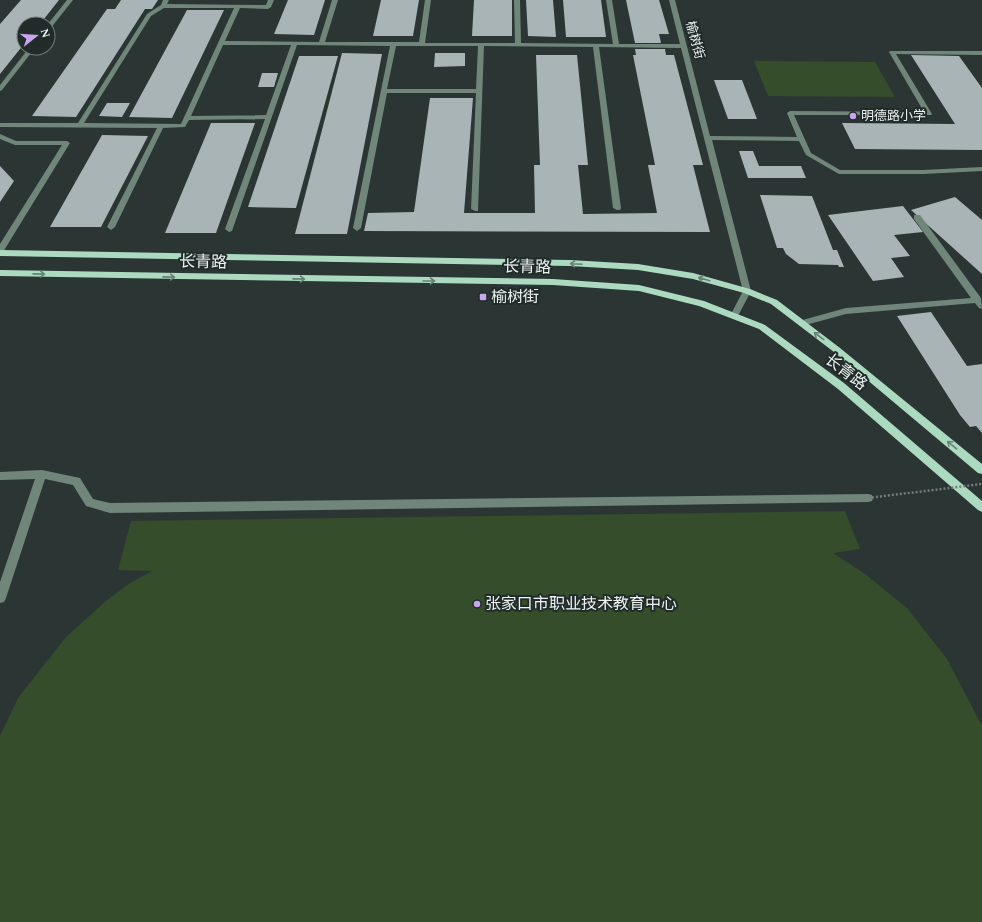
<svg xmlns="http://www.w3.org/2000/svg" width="982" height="922" font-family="Spectral,'Noto Sans SC',serif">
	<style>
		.green { fill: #364d2b }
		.building { fill: #a8b4b6 }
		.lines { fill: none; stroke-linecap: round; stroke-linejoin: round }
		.minor { fill: #70867a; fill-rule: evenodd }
		.major { fill: #abdac0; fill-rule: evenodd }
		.path-bridge { stroke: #747d7b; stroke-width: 2.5; stroke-dasharray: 2 2; stroke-linecap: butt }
		.oneway { stroke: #668275 }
		.poi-dot { fill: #c9a5ee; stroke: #212b2a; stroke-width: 1.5 }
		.labels { text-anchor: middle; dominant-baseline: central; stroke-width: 4; stroke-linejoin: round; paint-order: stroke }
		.far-street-label { font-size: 13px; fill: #ebf2f0; stroke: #212b2a }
		.far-poi-label { font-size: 13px; fill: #ebf2f0; stroke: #212b2a; text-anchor: start }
		.street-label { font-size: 16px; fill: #ebf2f0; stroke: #212b2a }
		.poi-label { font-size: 16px; fill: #ebf2f0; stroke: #212b2a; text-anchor: start }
	</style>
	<rect width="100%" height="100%" fill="#2b3634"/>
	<g class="green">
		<polygon points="754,61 875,62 895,97 768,96"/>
		<polygon points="845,511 860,549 833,553 865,574 907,608 947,659 982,726 982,922 0,922 0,736 18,698 66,637 106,601 130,583 152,571 118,570 131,521"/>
	</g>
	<g class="building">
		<polygon points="21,0 59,0 40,24 24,24 24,44 0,74 0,24"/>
		<polygon points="121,0 158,0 152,9 145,9 76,117 32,116 107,9 115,9"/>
		<polygon points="288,0 325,0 314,35 274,34"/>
		<polygon points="381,0 419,0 413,36 373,36"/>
		<polygon points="474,0 512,0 512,36 472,36"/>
		<polygon points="526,0 553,0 556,37 528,36"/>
		<polygon points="563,0 601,0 606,37 566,37"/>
		<polygon points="626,0 659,0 669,34 659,34 661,43 635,43"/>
		<polygon points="187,10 224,10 172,118 129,117"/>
		<polygon points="635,49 665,49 666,55 674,55 703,165 693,165 710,232 364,231 368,213 414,212 430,98 473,98 464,213 535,213 534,165 540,165 536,55 577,55 588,165 578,165 583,214 657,213 648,165 655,165 633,55 636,55"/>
		<polygon points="342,53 382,54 347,234 295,234"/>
		<polygon points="435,53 465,53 465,66 434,67"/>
		<polygon points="911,55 959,56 982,88 982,150 855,149 842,123 955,124"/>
		<polygon points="299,56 338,56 296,208 248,207"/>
		<polygon points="262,73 278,73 274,87 258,87"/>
		<polygon points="714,80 742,80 757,119 728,119"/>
		<polygon points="107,103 130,103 122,117 99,116"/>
		<polygon points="211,123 255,123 216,233 165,233"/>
		<polygon points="102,135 148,136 101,227 50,227"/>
		<polygon points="739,151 753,151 759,166 801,166 806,178 748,178"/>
		<polygon points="0,166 14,181 0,202"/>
		<polygon points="760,195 812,196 833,250 837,250 844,267 839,267 838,265 799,264 786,254 783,248 777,248"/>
		<polygon points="955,197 982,220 982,274 911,210"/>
		<polygon points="903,206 923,232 894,235 910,256 891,258 904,277 873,281 828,215"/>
		<polygon points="931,312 967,366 982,364 982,433 976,426 970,427 960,415 897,316"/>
	</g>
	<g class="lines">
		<g class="minor">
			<polygon points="67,0 73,0 50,29 48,30 48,24"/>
			<path d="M163,0H169L167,4L266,5L268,0H274L271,7L268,9L240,8L225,41L319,42L332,0H338L325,42H419L425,0H431L425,43H515L514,0H520L521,43L613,44L606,0H612L619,44H680L669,0H675L710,136L797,137L787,113L790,111L924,112L889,52L890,51H982V55L896,54L932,114L931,115H794L811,153L840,170H923L982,167V171L923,174H839L806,155L799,141L712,140L751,291L737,318L734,319L730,316L743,291L681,48L599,47L621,208L620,210H617L613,208L593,47L484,46L478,211H475L471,209L476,93H387L361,228L357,231L353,228L390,46L297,45L232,231L229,232L225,229L265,119L189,120L185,127L163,128L115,227L111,230L107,227L157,128L0,127V123H78L147,14L161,5ZM164,8H234L181,124L84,123L151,16ZM223,45H291L266,115L191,116ZM396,46H478L476,89H387Z"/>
			<polygon points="29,48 35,48 2,90 0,91 0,85"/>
			<polygon points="0,134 16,141 67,141 70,143 3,252 0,253 0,244 62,145 15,145 0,139"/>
			<polygon points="914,215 920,215 981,298 982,309 979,308 975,303 846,314 802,326 799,325 798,323 799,321 846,308 971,298 914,219"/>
			<polygon points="42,470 80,478 93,499 110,503 868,494 872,495 873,498 872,501 868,502 110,513 86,506 73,485 45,479 6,598 4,602 0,603 0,582 35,479 0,480 0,472"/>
		</g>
		<g class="major">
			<polygon points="0,250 570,260 638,264 693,273 750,289 777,300 840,348 982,464 982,474 978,473 834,352 771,304 744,293 693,279 638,270 570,266 0,256"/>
			<polygon points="0,270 553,279 639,285 704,301 765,325 844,383 982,501 982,512 978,510 838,389 759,329 699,306 639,291 553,285 0,276"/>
		</g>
		<polyline class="path-bridge" points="868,498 982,484"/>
	</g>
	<defs><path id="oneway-shaft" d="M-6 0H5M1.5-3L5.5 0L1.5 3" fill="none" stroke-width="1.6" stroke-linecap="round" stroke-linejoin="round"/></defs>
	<g class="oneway">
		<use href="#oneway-shaft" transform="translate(576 264) rotate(-177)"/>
		<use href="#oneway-shaft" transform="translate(39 274) rotate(1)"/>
		<use href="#oneway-shaft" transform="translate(169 277) rotate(1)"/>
		<use href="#oneway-shaft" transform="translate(299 279) rotate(1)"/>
		<use href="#oneway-shaft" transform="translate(704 279) rotate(-164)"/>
		<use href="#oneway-shaft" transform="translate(429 281)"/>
		<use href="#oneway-shaft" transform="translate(819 336) rotate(-143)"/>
		<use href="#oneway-shaft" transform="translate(952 445) rotate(-140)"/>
	</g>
	<g class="poi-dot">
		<circle cx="853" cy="116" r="4"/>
		<rect x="479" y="293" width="8" height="8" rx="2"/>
		<circle cx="477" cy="604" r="4"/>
	</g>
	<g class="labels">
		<g class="far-street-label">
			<text transform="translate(695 40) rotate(75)">榆树街</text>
		</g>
		<g class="far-poi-label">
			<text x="861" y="116">明德路小学</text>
		</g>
		<g class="street-label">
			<text transform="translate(203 262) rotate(1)">长青路</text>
			<text transform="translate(527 267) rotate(1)">长青路</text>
			<text transform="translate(846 372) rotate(38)">长青路</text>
		</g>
		<g class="poi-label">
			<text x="491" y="297">榆树街</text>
			<text x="485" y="604">张家口市职业技术教育中心</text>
		</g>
	</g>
	<g transform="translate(36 36) rotate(73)"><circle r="19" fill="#212b2a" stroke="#727b79"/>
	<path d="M0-3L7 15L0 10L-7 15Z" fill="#c9a5ee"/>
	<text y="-6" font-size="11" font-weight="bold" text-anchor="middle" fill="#ebf2f0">N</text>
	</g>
</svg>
